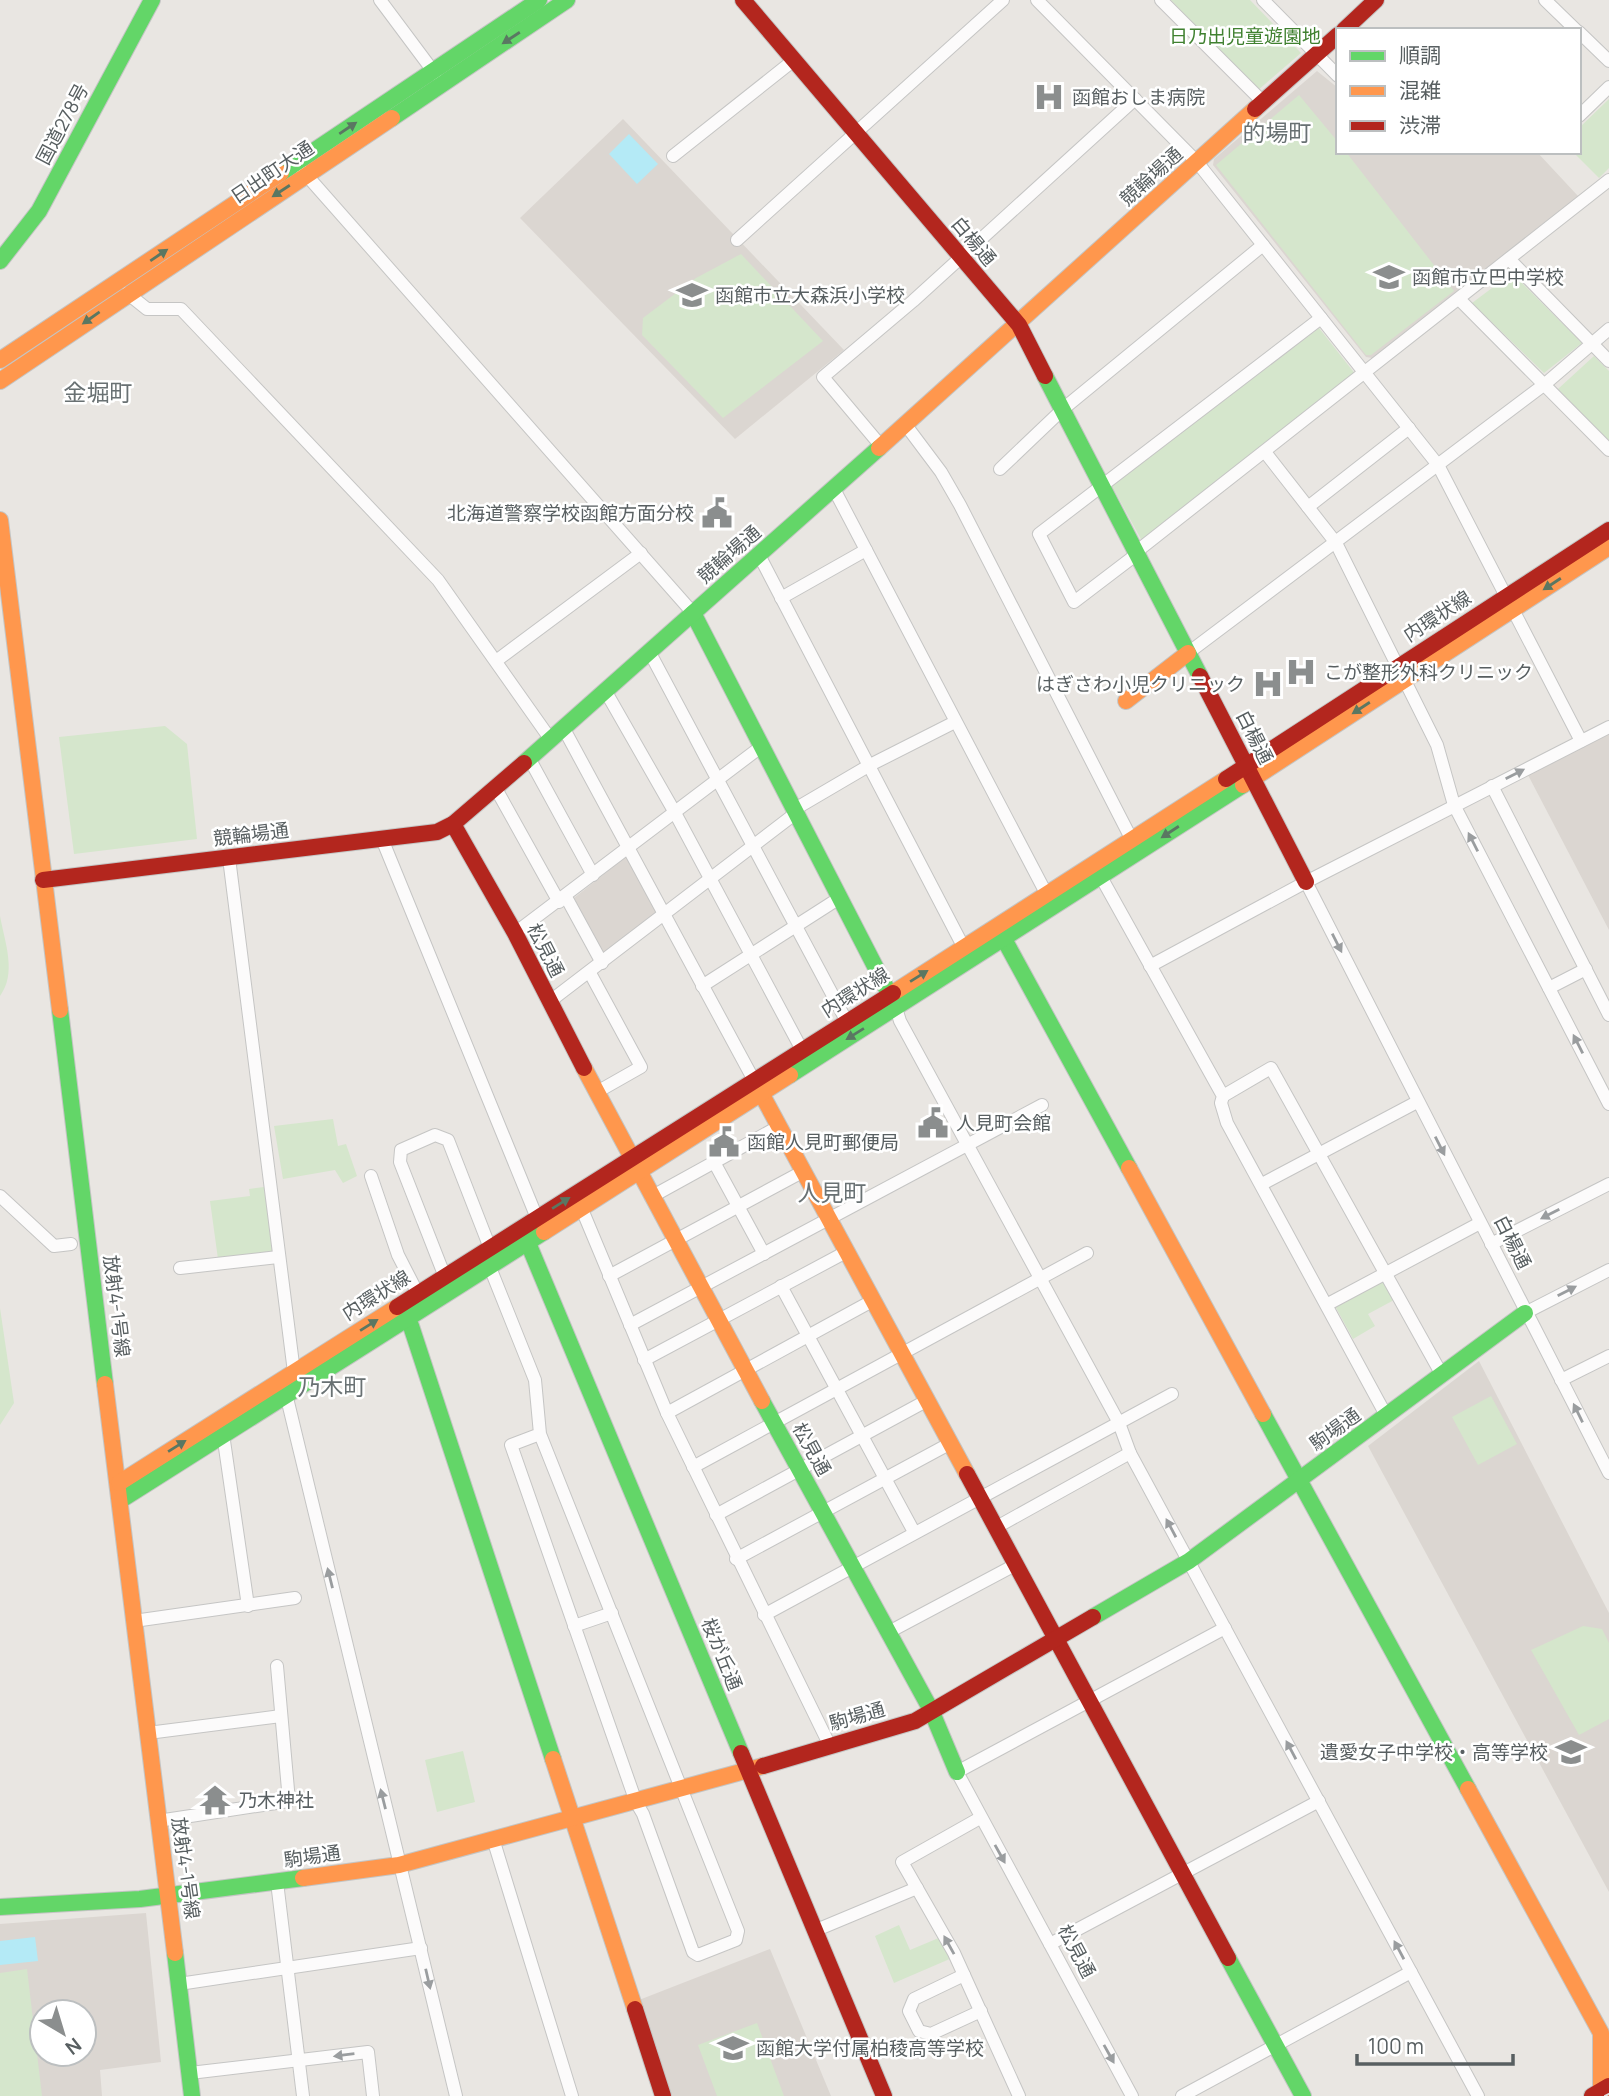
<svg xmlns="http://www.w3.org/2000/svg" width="1609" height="2096" font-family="Manrope,'Noto Sans JP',sans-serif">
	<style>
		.education { fill: #dbd6d1; fill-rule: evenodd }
		.green { fill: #d5e6cc }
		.water { fill: #b4eaf6 }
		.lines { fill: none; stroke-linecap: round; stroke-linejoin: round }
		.street-casing { stroke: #c5c5c4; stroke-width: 14 }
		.fast-casing { stroke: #c4c5c4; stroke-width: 18 }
		.slow-casing { stroke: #c4c5c4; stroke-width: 18 }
		.jam-casing { stroke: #c4c5c4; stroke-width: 18 }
		.street { stroke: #fcfbfb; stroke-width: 12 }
		.fast { stroke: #63d668; stroke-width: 16 }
		.slow { stroke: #ff974d; stroke-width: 16 }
		.jam { stroke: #b3261e; stroke-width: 16 }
		.tram { stroke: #e0e0e0; stroke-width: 2 }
		.oneway { fill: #5a7762 }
		.oneway2 { fill: #9a9d9f }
		.labels { text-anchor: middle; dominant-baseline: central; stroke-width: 5; stroke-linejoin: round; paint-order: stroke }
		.park-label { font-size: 19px; fill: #408130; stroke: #fff }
		.poi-label { font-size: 19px; fill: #585f61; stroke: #fff; text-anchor: start }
		.street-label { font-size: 19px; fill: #585f61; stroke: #fff }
		.quarter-label { font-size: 23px; fill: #697173; stroke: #fff }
	</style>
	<rect width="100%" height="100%" fill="#e9e6e2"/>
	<g class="education">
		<polygon points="1317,71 1338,88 1338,152 1537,152 1578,196 1372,358 1366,357 1213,165 1214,159"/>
		<polygon points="623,119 844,350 735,439 520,218"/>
		<polygon points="1609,734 1609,930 1528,775"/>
		<polygon points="627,856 658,913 603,955 574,898"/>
		<polygon points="1479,1361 1609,1613 1609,1892 1368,1446"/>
		<path d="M146,1913L161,2062L100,2070L102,2096H0V1924ZM42,2012H84V2054H42Z"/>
		<polygon points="770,1949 831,2096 671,2096 639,2000"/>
	</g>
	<g class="green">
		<polygon points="1171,0 1250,0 1301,53 1257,91"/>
		<polygon points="1299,95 1338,142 1338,152 1346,152 1454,291 1371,355 1366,355 1216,165"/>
		<polygon points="1609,99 1609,168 1599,178 1573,152 1579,152 1579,128"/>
		<polygon points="741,254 823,341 723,418 642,335 643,318 696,278"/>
		<polygon points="1512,273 1582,343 1544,373 1472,303"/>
		<polygon points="1319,328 1356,375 1142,541 1112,486"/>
		<polygon points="1594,356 1609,371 1609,441 1558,389"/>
		<polygon points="165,726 187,744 197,839 74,854 59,737"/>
		<path d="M0,916C5,943 17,973 0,996Z"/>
		<polygon points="333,1119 338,1146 346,1144 357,1176 343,1183 335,1170 283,1179 274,1126"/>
		<polygon points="264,1187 273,1252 218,1259 210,1201 250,1196 249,1189"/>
		<polygon points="1381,1277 1394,1300 1368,1314 1375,1326 1353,1339 1335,1306"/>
		<polygon points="0,1308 14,1403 0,1425"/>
		<polygon points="1491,1396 1517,1444 1478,1465 1452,1417"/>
		<polygon points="1583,1626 1602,1629 1609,1643 1609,1719 1579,1735 1531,1650"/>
		<polygon points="463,1751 475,1802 437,1812 425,1760"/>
		<polygon points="899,1925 910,1950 941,1937 952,1958 894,1983 875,1936"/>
		<polygon points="27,1969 42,2096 0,2096 0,1973"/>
		<polygon points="757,2023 784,2096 717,2096 698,2045"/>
	</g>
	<g class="water">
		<polygon points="629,134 658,164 637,184 609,154"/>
		<polygon points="35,1937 38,1961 0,1965 0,1941"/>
	</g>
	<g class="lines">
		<g class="street-casing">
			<g id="street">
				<polyline points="380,0 436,75"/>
				<polyline points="1037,0 1197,162 1438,465 1581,741"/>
				<polyline points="1161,0 1263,102"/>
				<polyline points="1263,0 1338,76"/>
				<polyline points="1545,0 1576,30"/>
				<polyline points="1579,32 1609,61"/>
				<polyline points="1579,116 1609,87"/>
				<polyline points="673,156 794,60"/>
				<polyline points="302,170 693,613"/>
				<polyline points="737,240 1003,0"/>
				<polyline points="1509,259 1609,361"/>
				<polyline points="127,293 147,309 181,309 438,580 551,740"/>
				<polyline points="1459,299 1609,450"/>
				<polyline points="905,424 941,472 960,505 1135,846"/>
				<polyline points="881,446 823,377 913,301 1135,99"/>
				<polyline points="1265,452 1336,543 1437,745 1454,805 1609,1104"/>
				<polyline points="1000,469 1063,409 1263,245"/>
				<polyline points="834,489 1047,895"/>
				<polyline points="1308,507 1409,428"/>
				<polyline points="1136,552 1609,180"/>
				<polyline points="1137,554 1074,602 1039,534 1321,318"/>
				<polyline points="759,555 964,948"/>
				<polyline points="781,598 866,550"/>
				<polyline points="650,653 847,1022"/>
				<polyline points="1188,653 1545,384 1609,329"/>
				<polyline points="496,661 641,553"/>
				<polyline points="606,692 674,811 802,1050"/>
				<polyline points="564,729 757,1086"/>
				<polyline points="529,758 593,875"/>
				<polyline points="1492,786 1609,1015"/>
				<polyline points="495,787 559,902"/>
				<polyline points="795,809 870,765 955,722"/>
				<polyline points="382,839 537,1218"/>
				<polyline points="229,858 295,1380"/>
				<polyline points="1101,877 1223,1096 1221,1103 1227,1123 1387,1417"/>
				<polyline points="1306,882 1609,1473"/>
				<polyline points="566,897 602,963"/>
				<polyline points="515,933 762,746"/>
				<polyline points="1150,966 1306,882 1609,727"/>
				<polyline points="590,973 641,1067 597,1092"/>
				<polyline points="702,986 841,897"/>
				<polyline points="1549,988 1586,969"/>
				<polyline points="549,1002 796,813"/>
				<polyline points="896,1008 900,1021 1119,1423 1130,1453 1478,2096"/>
				<polyline points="1223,1096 1271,1068 1442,1375"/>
				<polyline points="714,1162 764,1254"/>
				<polyline points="371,1176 398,1255 418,1294"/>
				<polyline points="1262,1184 1417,1102"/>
				<polyline points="0,1196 54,1246 71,1244"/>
				<polyline points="651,1197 778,1127"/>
				<polyline points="581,1207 667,1413 830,1746"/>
				<polyline points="1491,1244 1609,1184"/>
				<polyline points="489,1265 535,1380 540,1434 738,1931 736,1940 698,1955 693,1952 643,1814 636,1802 511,1445 540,1434"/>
				<polyline points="180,1268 278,1257"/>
				<polyline points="609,1276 802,1172"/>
				<polyline points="445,1277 400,1162 401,1150 435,1135 448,1140 490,1248"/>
				<polyline points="781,1286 914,1532"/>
				<polyline points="1328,1304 1480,1223"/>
				<polyline points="1525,1313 1609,1270"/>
				<polyline points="630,1325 1042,1105"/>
				<polyline points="644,1360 846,1252"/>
				<polyline points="1561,1380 1609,1356"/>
				<polyline points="286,1394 456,2096"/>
				<polyline points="667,1413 872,1301"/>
				<polyline points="223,1434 248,1606"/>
				<polyline points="693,1467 1087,1253"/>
				<polyline points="716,1515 926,1401"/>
				<polyline points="995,1528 1130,1453"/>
				<polyline points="736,1559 949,1444"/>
				<polyline points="764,1615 1172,1394"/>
				<polyline points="134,1621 295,1598"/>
				<polyline points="574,1626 612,1613"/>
				<polyline points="887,1633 1015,1565"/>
				<polyline points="148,1733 281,1716"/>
				<polyline points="980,1818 902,1862 954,1953 1019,2096"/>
				<polyline points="158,1821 289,1801 277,1666"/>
				<polyline points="494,1842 572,2096"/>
				<polyline points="277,1882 303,2096"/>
				<polyline points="814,1931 917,1888"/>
				<polyline points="1050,1944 1319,1801"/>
				<polyline points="964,1975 914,1999 909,2011 919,2031 931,2034 981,2011"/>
				<polyline points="179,1984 421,1948"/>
				<polyline points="190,2073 368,2052 373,2096"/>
				<polyline points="1132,2096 957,1772 1225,1628"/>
				<polyline points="1182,2096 1411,1972"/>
			</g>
		</g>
		<g class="fast-casing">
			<g id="fast">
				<polyline points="392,118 567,0"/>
				<polyline points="281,173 539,0"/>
				<polyline points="0,261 39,211 152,0"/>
				<polyline points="1045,376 1200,676"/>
				<polyline points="693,613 895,1005"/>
				<polyline points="524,763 879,448"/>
				<polyline points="999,930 1129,1168"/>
				<polyline points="60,1010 105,1384"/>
				<polyline points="790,1075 1243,785"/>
				<polyline points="523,1231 741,1753"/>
				<polyline points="401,1309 411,1326 553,1759"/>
				<polyline points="762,1401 931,1710 957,1772"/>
				<polyline points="1263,1414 1468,1789"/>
				<polyline points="121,1500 544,1232"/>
				<polyline points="1093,1617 1189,1561 1525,1313"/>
				<polyline points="0,1907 140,1899 303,1878"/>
				<polyline points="175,1953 192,2096"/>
				<polyline points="1228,1958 1303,2096"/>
			</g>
		</g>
		<g class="slow-casing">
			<g id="slow">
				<polyline points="0,360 281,173"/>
				<polyline points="0,381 392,118"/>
				<polyline points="879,448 1255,109"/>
				<polyline points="0,520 60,1010"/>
				<polyline points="1126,701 1188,653"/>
				<polyline points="1243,785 1609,547"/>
				<polyline points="893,993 1226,779"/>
				<polyline points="584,1068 762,1401"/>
				<polyline points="761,1093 967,1474"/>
				<polyline points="1129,1168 1263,1414"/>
				<polyline points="544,1232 790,1075"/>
				<polyline points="105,1384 175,1953"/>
				<polyline points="119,1483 397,1307"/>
				<polyline points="553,1759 635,2009"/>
				<polyline points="1468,1789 1601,2033 1601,2096"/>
				<polyline points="303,1878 399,1865 763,1766"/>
			</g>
		</g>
		<g class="jam-casing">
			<g id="jam">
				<polyline points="743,0 1019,325 1045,376"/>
				<polyline points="1344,30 1376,0"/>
				<polyline points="1255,109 1338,35"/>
				<polyline points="1200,676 1306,882"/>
				<polyline points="1226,779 1609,530"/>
				<polyline points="453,824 515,933 584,1068"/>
				<polyline points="43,880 437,832 453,824 524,763"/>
				<polyline points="397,1307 893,993"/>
				<polyline points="967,1474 1228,1958"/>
				<polyline points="741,1753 884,2096"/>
				<polyline points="763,1766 915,1721 1093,1617"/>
				<polyline points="635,2009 663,2096"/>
				<polyline points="1592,2096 1609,2086"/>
			</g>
		</g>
		<use href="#street" class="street"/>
		<use href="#fast" class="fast"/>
		<use href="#slow" class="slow"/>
		<use href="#jam" class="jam"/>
		<polyline class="tram" points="1605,2096 1609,2094"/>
	</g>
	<defs><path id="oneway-solid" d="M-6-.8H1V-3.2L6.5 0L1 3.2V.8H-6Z" transform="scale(1.75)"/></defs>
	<g class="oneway">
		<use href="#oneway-solid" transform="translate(511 38) rotate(147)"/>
		<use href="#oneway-solid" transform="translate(348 128) rotate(-34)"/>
		<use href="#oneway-solid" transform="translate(281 191) rotate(147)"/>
		<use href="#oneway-solid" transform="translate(159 255) rotate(-34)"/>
		<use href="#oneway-solid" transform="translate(91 318) rotate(145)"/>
		<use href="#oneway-solid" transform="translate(1552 584) rotate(147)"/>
		<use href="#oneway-solid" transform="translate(1361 708) rotate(147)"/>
		<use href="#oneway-solid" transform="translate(1170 832) rotate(147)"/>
		<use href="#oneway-solid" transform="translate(919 976) rotate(-32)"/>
		<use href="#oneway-solid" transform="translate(855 1034) rotate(148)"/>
		<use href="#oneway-solid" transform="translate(561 1203) rotate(-32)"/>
		<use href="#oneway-solid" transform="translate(369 1325) rotate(-32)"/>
		<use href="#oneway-solid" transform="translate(177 1446) rotate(-32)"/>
	</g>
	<g class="oneway2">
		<use href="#oneway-solid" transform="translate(1515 774) rotate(-27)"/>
		<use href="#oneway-solid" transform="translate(1473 842) rotate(-117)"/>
		<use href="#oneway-solid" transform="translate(1337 943) rotate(63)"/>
		<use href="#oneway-solid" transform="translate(1578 1044) rotate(-117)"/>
		<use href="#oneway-solid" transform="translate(1440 1146) rotate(63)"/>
		<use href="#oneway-solid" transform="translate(1550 1214) rotate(153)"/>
		<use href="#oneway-solid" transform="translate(1567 1291) rotate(-27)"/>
		<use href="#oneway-solid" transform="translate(1578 1413) rotate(-116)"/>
		<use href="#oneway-solid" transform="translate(1171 1528) rotate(-118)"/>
		<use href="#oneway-solid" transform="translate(330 1578) rotate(-104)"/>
		<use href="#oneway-solid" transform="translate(1291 1750) rotate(-118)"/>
		<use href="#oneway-solid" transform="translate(383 1799) rotate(-104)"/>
		<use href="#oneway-solid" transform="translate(1000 1854) rotate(61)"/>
		<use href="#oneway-solid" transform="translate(949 1945) rotate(-119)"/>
		<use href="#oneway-solid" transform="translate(1399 1950) rotate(-118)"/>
		<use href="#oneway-solid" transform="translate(428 1979) rotate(77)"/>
		<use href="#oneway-solid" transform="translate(1109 2054) rotate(61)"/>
		<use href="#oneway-solid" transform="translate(344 2055) rotate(173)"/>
	</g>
	<defs>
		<g id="hospital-bare" transform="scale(2.415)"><path d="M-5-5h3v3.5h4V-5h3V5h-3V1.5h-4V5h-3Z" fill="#8b8e8e" stroke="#fff" stroke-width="2.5" paint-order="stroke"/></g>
		<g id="school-bare" transform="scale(2.415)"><path d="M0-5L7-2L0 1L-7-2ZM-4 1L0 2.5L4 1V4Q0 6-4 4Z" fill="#8b8e8e" stroke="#fff" stroke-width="2.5" paint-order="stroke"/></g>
		<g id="civic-bare" transform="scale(2.415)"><path d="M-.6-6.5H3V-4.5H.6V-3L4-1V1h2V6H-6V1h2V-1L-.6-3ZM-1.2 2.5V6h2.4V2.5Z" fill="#8b8e8e" stroke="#fff" stroke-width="2.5" paint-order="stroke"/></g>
		<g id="temple-bare" transform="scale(2.415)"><path d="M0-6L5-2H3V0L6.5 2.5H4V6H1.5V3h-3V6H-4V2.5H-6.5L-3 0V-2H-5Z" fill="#8b8e8e" stroke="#fff" stroke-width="2.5" paint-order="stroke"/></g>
	</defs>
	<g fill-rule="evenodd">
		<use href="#hospital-bare" x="1049" y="97"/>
		<use href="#school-bare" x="1389" y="277"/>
		<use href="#school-bare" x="692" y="295"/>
		<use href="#civic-bare" x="717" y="513"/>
		<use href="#hospital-bare" x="1301" y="672"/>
		<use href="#hospital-bare" x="1268" y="684"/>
		<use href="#civic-bare" x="933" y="1123"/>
		<use href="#civic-bare" x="724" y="1142"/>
		<use href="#school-bare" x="1571" y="1752"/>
		<use href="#temple-bare" x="215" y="1800"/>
		<use href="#school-bare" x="733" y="2048"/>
	</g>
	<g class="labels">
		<g class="park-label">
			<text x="1245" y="36">日乃出児童遊園地</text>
		</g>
		<g class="poi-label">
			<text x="1072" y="97">函館おしま病院</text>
			<text x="1412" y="277">函館市立巴中学校</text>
			<text x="715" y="295">函館市立大森浜小学校</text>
			<text x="694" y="513" text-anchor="end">北海道警察学校函館方面分校</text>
			<text x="1324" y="672">こが整形外科クリニック</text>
			<text x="1245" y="684" text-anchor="end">はぎさわ小児クリニック</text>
			<text x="956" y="1123">人見町会館</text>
			<text x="747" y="1142">函館人見町郵便局</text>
			<text x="1548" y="1752" text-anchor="end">遺愛女子中学校・高等学校</text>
			<text x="238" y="1800">乃木神社</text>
			<text x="756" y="2048">函館大学付属柏稜高等学校</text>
		</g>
		<g class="street-label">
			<text transform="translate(62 124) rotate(-62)">国道278号</text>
			<text transform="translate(272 172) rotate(-34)">日出町大通</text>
			<text transform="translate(1151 176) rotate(-42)">競輪場通</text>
			<text transform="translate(974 241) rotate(50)">白楊通</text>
			<text transform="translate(729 554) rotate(-41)">競輪場通</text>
			<text transform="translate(1437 616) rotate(-33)">内環状線</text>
			<text transform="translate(1255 737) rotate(63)">白楊通</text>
			<text transform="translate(251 834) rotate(-7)">競輪場通</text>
			<text transform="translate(546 950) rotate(63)">松見通</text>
			<text transform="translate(855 992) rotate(-32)">内環状線</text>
			<text transform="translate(1513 1242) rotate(63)">白楊通</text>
			<text transform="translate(376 1295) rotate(-32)">内環状線</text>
			<text transform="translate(117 1306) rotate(83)">放射4-1号線</text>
			<text transform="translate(1335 1429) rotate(-36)">駒場通</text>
			<text transform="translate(812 1449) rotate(61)">松見通</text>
			<text transform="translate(722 1654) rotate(68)">桜が丘通</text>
			<text transform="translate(857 1716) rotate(-16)">駒場通</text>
			<text transform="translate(312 1856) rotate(-8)">駒場通</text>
			<text transform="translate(186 1868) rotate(82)">放射4-1号線</text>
			<text transform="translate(1077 1951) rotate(62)">松見通</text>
		</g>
		<g class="quarter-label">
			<text x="1277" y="132">的場町</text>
			<text x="98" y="392">金堀町</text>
			<text x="832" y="1192">人見町</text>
			<text x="332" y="1386">乃木町</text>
		</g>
	</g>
	<rect x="1336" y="28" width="245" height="126" fill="#ffffff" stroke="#bcbfc0" stroke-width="2"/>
	<rect x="1350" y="51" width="35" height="10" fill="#63d668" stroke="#bcbfc0" stroke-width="2"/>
	<text x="1399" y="63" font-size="21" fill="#585f61">順調</text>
	<rect x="1350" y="86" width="35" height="10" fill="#ff974d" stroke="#bcbfc0" stroke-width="2"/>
	<text x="1399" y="98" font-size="21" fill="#585f61">混雑</text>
	<rect x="1350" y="121" width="35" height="10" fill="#b3261e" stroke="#bcbfc0" stroke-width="2"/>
	<text x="1399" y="133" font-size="21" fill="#585f61">渋滞</text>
	<g transform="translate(63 2033) rotate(142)"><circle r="33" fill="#ffffff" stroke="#bcbfc0" stroke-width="2"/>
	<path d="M0-5L12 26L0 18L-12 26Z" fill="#8b8e8e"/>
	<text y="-10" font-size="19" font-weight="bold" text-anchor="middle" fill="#585f61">N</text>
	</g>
	<path d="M1357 2054v10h156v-10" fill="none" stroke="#585f61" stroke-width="3.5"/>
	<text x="1368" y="2054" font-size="21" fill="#585f61" stroke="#ffffff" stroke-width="5" paint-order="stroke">100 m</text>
</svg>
